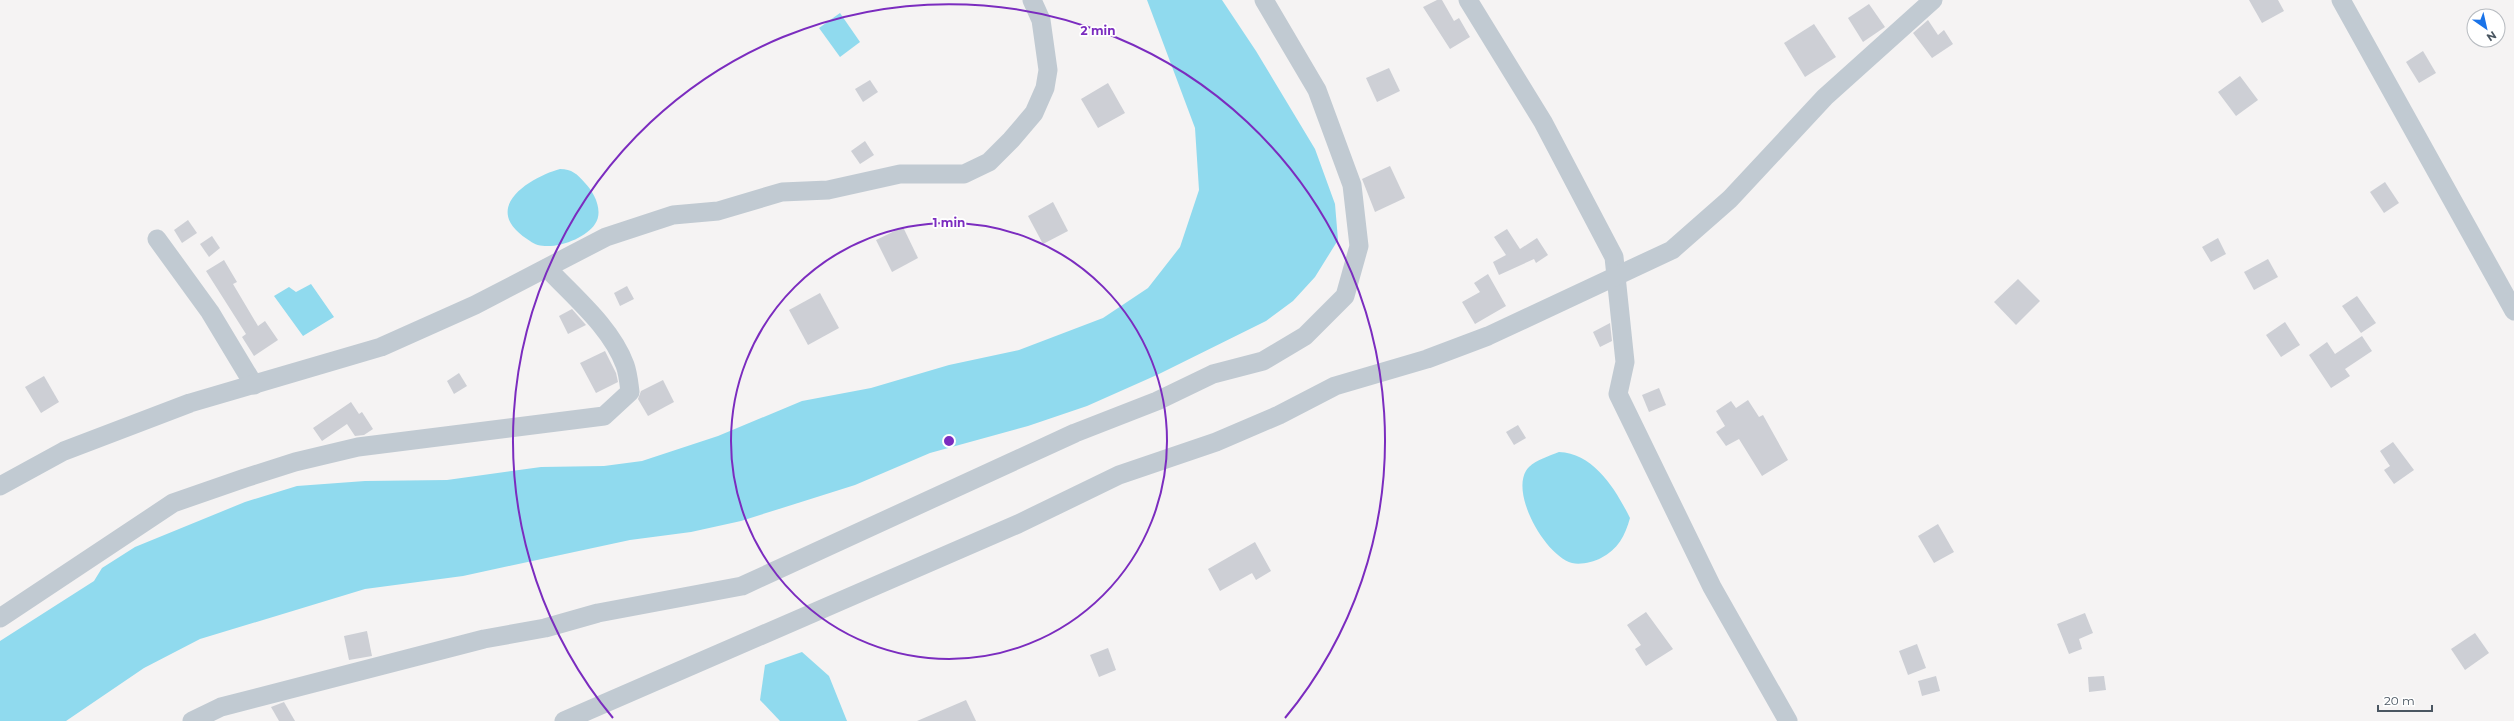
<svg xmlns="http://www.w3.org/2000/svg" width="2514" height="721" font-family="Montserrat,sans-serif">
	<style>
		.water { fill: #90daee }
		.building { fill: #cdcfd5 }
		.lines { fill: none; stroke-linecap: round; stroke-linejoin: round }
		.minor { stroke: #c1cad2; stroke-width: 19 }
		.ring { fill: none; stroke: #7b2cbf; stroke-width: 2 }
		.centre { fill: #7b2cbf; stroke: #fff; stroke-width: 2 }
		.ring-label { font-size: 12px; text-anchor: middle; font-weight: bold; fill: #7b2cbf; stroke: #fff; stroke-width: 3.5; stroke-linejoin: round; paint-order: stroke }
	</style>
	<rect width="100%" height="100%" fill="#f5f3f3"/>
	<g class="water">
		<polygon points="1147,0 1222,0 1256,51 1315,149 1335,204 1338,240 1315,277 1293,301 1266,321 1159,374 1087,406 1028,426 930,453 855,485 741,521 691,532 630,540 463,576 365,589 200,639 144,668 66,721 0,721 0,641 94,581 102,568 135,547 245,502 297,486 365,481 447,480 541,467 604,466 642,461 718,436 802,401 871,388 949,365 1019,350 1103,318 1148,288 1180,247 1199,190 1195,128"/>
		<polygon points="840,13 860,42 840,57 819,28"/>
		<path d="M560,169C572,169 577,174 585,183C594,192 604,211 595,224C585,240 546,254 530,241C525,238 520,234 516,230C488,201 537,175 560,169Z"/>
		<polygon points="311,284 334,317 303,336 274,296 289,287 296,292"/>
		<path d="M1559,452C1594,453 1616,490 1630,518C1625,536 1618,549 1601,558C1593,562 1581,565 1572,563C1545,556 1507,489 1529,467C1536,460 1549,456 1559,452Z"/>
		<polygon points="802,652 829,676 847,721 780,721 760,700 765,665"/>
	</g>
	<g class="building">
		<polygon points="1437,0 1442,0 1454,21 1459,18 1470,37 1450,49 1423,7"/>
		<polygon points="2249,0 2278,0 2284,11 2262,23"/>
		<polygon points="1869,4 1885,27 1863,42 1848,18"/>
		<polygon points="1928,20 1938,35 1944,30 1953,44 1932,58 1913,33"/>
		<polygon points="1814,24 1836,57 1805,77 1784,43"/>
		<polygon points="2423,51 2436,73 2419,83 2406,62"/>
		<polygon points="1389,68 1400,91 1377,102 1366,78"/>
		<polygon points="2240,76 2258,100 2236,116 2218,92"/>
		<polygon points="870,80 878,92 863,102 855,89"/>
		<polygon points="1108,83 1125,113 1098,128 1081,99"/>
		<polygon points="865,141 874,155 860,164 851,151"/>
		<polygon points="1390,166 1405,198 1375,212 1362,179"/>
		<polygon points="2385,182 2399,203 2384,213 2370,192"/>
		<polygon points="1053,202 1068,231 1043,244 1028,216"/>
		<polygon points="188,220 197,233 182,243 174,230"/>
		<polygon points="903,227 918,258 892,272 876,240"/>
		<polygon points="1507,229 1520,249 1537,238 1548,255 1536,263 1534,259 1499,275 1493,262 1506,255 1494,237"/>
		<polygon points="212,236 220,248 209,257 200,244"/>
		<polygon points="2218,238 2226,254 2211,262 2202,247"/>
		<polygon points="2268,259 2278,277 2254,290 2244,272"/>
		<polygon points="224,260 237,282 233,284 258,326 265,321 278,340 254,356 242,337 246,334 206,271"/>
		<polygon points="1488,274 1506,306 1475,324 1462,302 1480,292 1474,283"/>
		<polygon points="2018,279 2040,301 2016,325 1994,302"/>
		<polygon points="627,286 634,299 620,306 614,293"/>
		<polygon points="820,293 839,328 808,345 789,310"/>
		<polygon points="2357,296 2376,323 2361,333 2342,306"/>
		<polygon points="572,309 586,325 568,334 559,316"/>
		<polygon points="2285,322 2300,345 2281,357 2266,335"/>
		<polygon points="1610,323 1612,341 1600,347 1593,332"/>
		<polygon points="2362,336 2372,351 2345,369 2350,376 2331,388 2309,355 2327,342 2335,354"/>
		<polygon points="605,351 616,373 618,382 596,393 580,363"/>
		<polygon points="459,373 467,386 454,394 447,381"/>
		<polygon points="44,376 59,402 41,413 25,387"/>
		<polygon points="663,380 674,402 648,416 638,399 641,391"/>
		<polygon points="1659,388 1666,405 1649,412 1642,395"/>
		<polygon points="1748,400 1759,417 1763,415 1788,460 1762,476 1739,439 1726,446 1716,432 1725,426 1716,411 1731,401 1736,408"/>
		<polygon points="351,402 359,414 362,412 373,429 364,435 355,436 347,424 322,441 313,428"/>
		<polygon points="1518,425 1526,438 1514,445 1506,432"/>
		<polygon points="2393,442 2414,470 2394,484 2384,470 2390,466 2380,451"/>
		<polygon points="1938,524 1954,552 1934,563 1918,536"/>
		<polygon points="1255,542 1271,571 1256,580 1252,573 1220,591 1208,569"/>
		<polygon points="1646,612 1673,649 1646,666 1635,649 1641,645 1627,625"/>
		<polygon points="2085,613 2093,633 2079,639 2082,649 2069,654 2057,624"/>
		<polygon points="367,631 372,656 349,660 344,636"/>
		<polygon points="2475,633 2489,653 2465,670 2451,649"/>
		<polygon points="1917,644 1926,668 1908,675 1899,651"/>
		<polygon points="1108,648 1116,670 1099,677 1090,655"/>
		<polygon points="1936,676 1940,691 1922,696 1918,681"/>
		<polygon points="2104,676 2106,690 2089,692 2088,677"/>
		<polygon points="966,700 976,721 917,721"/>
		<polygon points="284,702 295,721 279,721 271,707"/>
	</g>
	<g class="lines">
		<g class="minor">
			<polyline points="1468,0 1543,122 1614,257 1625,362 1618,394 1712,587 1788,721"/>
			<polyline points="2341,0 2514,311"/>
			<polyline points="157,239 210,312 254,385"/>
			<polyline points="0,486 64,451 190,403 381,347 475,305 606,237 673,215 718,211 782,192 828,190 900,174 964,174 989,162 1011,140 1034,113 1045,88 1048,70 1041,20 1032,0"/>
			<path d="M0,618L173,503L245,478L295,462L358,447L604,416L630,392C629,384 628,373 625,365C611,327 574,297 547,268"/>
			<polyline points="192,721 221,707 484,639 545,628 598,613 742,586 1075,433 1157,401 1213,374 1263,361 1305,336 1345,296 1359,246 1352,185 1317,90 1264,0"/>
			<polyline points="564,721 1018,524 1119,475 1216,442 1279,415 1335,386 1427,359 1488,336 1672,250 1730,199 1825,97 1933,0"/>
		</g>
	</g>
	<g class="ring">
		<circle cx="949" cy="441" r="218"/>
		<path d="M613 718A436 436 0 1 1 1285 718"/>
	</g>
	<circle cx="949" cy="441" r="6" class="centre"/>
	<g class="ring-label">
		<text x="1098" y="35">2 min</text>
		<text x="949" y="227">1 min</text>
	</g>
	<g transform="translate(2486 28) rotate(146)"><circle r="19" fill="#ffffff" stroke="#b7bbc0"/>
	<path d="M0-3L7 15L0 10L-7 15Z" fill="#1a73e8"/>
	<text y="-6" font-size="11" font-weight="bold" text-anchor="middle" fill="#4a5661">N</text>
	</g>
	<path d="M2378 705v6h54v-6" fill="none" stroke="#4a5661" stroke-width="2"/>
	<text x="2384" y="705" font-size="12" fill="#4a5661" stroke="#ffffff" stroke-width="3" paint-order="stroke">20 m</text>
</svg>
